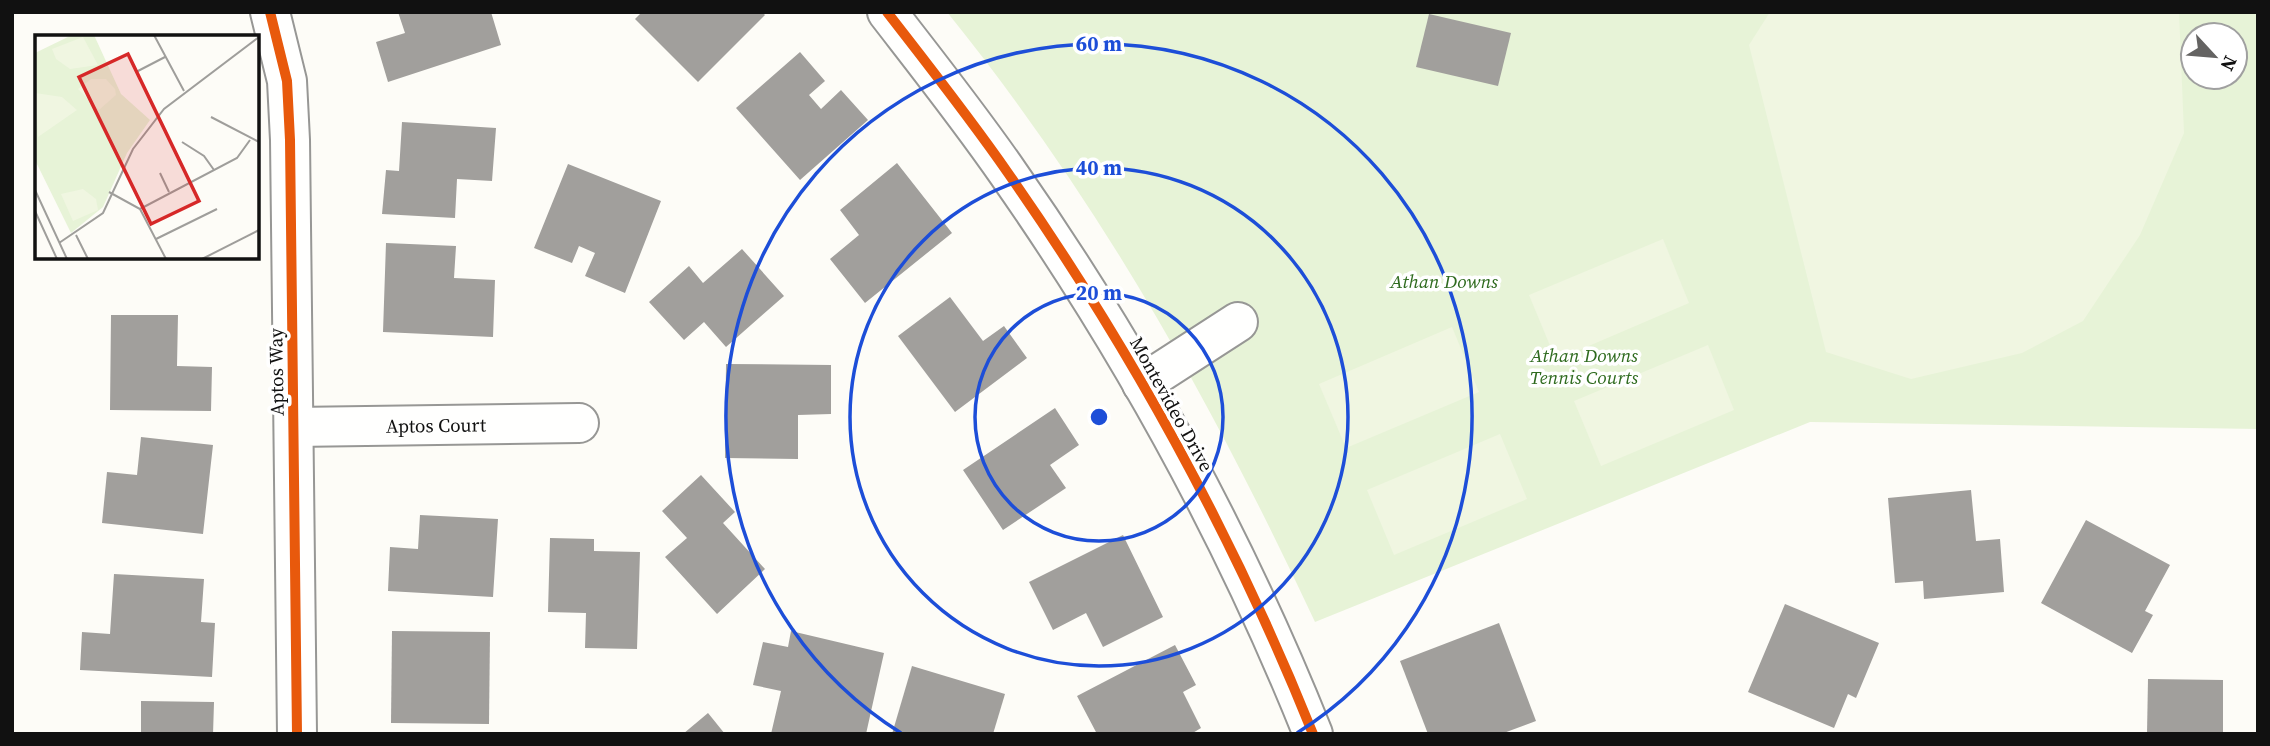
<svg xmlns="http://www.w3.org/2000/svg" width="2270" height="746" font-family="'Source Serif 4',serif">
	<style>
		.green { fill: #e7f3d7; fill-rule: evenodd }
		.pitch { fill: #f0f6e1 }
		.building { fill: #a19f9c }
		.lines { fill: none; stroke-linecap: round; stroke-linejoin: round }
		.minor-casing { stroke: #979795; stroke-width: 42 }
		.minor { stroke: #fffffe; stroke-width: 38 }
		.cycleway-casing { stroke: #fff; stroke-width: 15 }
		.cycleway { stroke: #e8590c; stroke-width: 10 }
		.ring { fill: none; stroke: #1d4ed8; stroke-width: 3.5 }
		.labels { text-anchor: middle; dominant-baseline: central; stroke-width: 7; stroke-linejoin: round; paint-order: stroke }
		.park-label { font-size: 19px; font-style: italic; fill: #2f6b1f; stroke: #fff }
		.street-label { font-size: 19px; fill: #111; stroke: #fff }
		.inset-road { fill: none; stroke: #9f9e9b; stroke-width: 2 }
		.view { fill: #d62828; fill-opacity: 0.15; stroke: #d62828; stroke-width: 3.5 }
		.inset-edge { fill: none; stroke: #111; stroke-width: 3.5 }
		.centre { fill: #1d4ed8; stroke: #fff; stroke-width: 3.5 }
		.ring-label { font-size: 21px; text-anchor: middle; font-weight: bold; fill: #1d4ed8; stroke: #fff; stroke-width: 7; stroke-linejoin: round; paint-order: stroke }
	</style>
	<rect width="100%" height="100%" fill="#fdfcf7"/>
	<path class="green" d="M947,12H2258V429L1810,422L1315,622C1213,404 1099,200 947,12ZM2193,35H2235V77H2193Z"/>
	<g class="pitch">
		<polygon points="1770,12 2179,12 2184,133 2140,235 2083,321 2022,353 1911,379 1826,352 1749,45"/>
		<polygon points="1663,239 1689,303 1556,360 1529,295"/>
		<polygon points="1452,327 1479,392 1346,448 1319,384"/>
		<polygon points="1708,345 1734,410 1601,466 1574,401"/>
		<polygon points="1500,434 1527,499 1394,555 1367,490"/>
	</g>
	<g class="building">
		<polygon points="398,12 491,12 501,45 388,82 376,42 405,33"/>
		<polygon points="642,12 762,12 765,15 698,82 635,19"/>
		<polygon points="1429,14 1511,33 1498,86 1416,67"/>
		<polygon points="800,52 825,81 809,95 821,109 841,90 868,120 800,180 736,108"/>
		<polygon points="402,122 496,128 492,181 457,179 455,218 382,214 386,170 399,171"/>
		<polygon points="897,163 952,233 865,303 830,259 859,235 840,210"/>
		<polygon points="568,164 661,201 625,293 585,276 595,253 579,246 572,263 534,248"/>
		<polygon points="386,243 456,246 454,278 495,280 493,337 383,332"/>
		<polygon points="742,249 784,296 726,347 704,322 684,340 649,302 689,266 703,283"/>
		<polygon points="950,297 983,341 1004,326 1027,358 955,412 898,336"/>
		<polygon points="111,315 178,315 177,366 212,367 211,411 110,410"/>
		<polygon points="726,364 831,365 831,414 798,415 798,459 725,458"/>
		<polygon points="1055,408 1079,445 1050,465 1066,488 1003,530 963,470"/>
		<polygon points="141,437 213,445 203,534 102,523 107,472 137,475"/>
		<polygon points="701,475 735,512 723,523 765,569 717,614 665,557 687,538 662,511"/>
		<polygon points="1971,490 1976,541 2000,539 2004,592 1924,599 1923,581 1895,583 1888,498"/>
		<polygon points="420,515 498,519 493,597 388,591 390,547 418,549"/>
		<polygon points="2086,520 2170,565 2145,611 2153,615 2132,653 2041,603"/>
		<polygon points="1123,535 1163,617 1103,647 1086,613 1053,630 1029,582"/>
		<polygon points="550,538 594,539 594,551 640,552 637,649 585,648 586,613 548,612"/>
		<polygon points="114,574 204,579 201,622 215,623 212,677 80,670 82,632 110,634"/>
		<polygon points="1785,604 1879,643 1856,698 1848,694 1834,728 1748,692"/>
		<polygon points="1499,623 1536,721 1501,734 1428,734 1400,661"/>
		<polygon points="392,631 490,632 489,724 391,723"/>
		<polygon points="791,631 884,653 866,734 771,734 781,691 753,685 763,642 788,647"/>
		<polygon points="1175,645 1196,685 1183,692 1201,728 1191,734 1097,734 1077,696"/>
		<polygon points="912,666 1005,694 993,734 892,734"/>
		<polygon points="2148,679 2223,680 2223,734 2147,734"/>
		<polygon points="141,701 214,702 213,734 141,734"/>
		<polygon points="708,713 725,734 683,734"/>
	</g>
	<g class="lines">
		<g class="minor-casing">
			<g id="minor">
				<polyline points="270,12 287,81 290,140 297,734"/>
				<path d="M887,12C928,65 970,118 1008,173C1129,346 1234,537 1313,734"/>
				<polyline points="1142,384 1238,322"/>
				<path id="s1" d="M294,427L579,423"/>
			</g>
		</g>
		<use href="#minor" class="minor"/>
		<g class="cycleway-casing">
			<g id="cycleway">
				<polyline points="270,12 287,81 290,140 297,734"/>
				<path d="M887,12C928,65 970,118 1008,173C1129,346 1234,537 1313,734"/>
			</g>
		</g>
		<use href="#cycleway" class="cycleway"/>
	</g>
	<g class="ring">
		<circle cx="1099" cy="417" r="124"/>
		<circle cx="1099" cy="417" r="249"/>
		<path d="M901 733A373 373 0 1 1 1297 733"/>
	</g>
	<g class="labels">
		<g class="park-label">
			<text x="1444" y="281">Athan Downs</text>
			<text x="1584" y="355">Athan Downs<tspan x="1584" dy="22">Tennis Courts</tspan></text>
		</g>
		<g class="street-label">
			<text transform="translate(276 372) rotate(-91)">Aptos Way</text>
			<text transform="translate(1172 404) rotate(61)">Montevideo Drive</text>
			<text stroke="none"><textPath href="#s1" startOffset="142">Aptos Court</textPath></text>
		</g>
	</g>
	<g transform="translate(35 35)">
		<rect width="224" height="224" fill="#fdfcf7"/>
		<path d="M37,0H59L86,59L115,85L92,118L68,172L36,198L0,125V18Z" fill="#e7f3d7"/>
		<path d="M48,2L63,30L35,34L21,24L17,14ZM56,44H71L80,54L81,60L64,75L43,54ZM0,58L27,62L42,75L3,102ZM48,154L61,164L63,175L38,186L26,159Z" fill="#f0f6e1"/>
		<path class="inset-road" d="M119,0L149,56M101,37L130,22M176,82L224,107M147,107L169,121L179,135M125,138L134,157M0,155L32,224M74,157L105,174L131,224M105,174L202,123L215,105M0,176L22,224M41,200L53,224M121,204L182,174M24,208L68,178L98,114L129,74L224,2M167,224L224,195"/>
		<path class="view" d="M93,19L164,166L116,189L44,42Z"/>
		<rect width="224" height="224" class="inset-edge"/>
	</g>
	<circle cx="1099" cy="417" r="10" class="centre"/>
	<g class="ring-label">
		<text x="1099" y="51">60 m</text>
		<text x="1099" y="175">40 m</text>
		<text x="1099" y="300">20 m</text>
	</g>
	<rect width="2270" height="746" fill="none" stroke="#111111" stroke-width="28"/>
	<g transform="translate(2214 56) rotate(116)"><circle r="33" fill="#ffffff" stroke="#a0a0a0" stroke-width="2"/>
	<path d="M0-5L12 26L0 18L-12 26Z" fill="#646362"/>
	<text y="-10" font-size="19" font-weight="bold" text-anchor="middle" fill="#111111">N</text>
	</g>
</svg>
